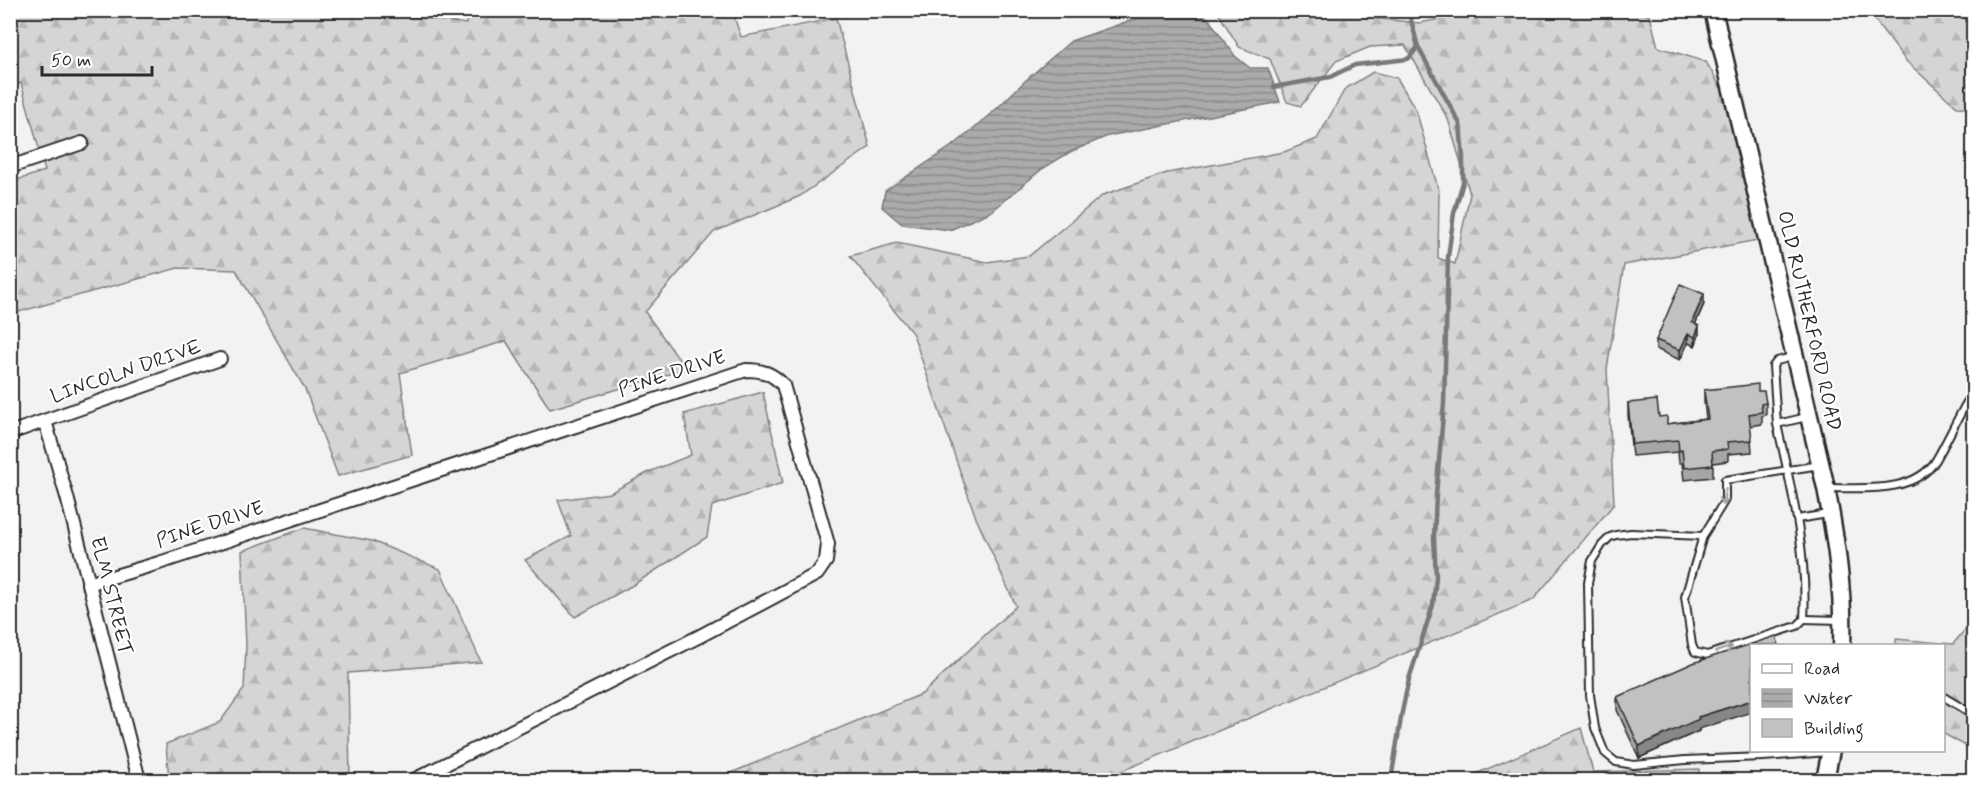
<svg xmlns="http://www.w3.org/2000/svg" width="1984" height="791" font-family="Mynerve,sans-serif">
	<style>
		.forest { fill: url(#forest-firs); stroke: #808080; stroke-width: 1.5 }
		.water { fill: url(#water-rules); stroke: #787878; stroke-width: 1.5 }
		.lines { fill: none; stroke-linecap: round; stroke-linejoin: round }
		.stream { stroke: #787878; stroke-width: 4.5 }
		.lane-casing { stroke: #2b2b2b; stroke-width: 10 }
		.street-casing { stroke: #2b2b2b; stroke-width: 16 }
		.secondary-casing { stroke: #2b2b2b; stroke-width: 21 }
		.lane { stroke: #fff; stroke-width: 6 }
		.street { stroke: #fff; stroke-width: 12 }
		.secondary { stroke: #fff; stroke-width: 16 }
		.wall { fill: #a6a6a6; stroke: #2b2b2b; stroke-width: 1.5 }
		.shaded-wall { fill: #878787; stroke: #2b2b2b; stroke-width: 1.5 }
		.building { fill: #c1c1c1; stroke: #2b2b2b; stroke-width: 1.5 }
		.oneway { stroke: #a0a0a0 }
		.labels { text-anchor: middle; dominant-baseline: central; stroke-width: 4.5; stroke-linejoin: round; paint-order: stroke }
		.street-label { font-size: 20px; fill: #2b2b2b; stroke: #fff }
	</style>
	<defs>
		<pattern id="forest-firs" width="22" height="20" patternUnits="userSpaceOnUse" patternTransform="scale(1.5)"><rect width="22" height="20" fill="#d5d5d5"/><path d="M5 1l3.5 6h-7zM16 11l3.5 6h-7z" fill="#b7b7b7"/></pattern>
		<pattern id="water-rules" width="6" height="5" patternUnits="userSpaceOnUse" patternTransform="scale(1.5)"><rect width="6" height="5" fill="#ababab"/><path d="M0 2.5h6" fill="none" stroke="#8b8b8b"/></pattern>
	</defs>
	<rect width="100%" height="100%" fill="#f2f2f2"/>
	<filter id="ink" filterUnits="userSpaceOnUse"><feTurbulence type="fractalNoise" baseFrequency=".0167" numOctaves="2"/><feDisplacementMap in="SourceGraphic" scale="12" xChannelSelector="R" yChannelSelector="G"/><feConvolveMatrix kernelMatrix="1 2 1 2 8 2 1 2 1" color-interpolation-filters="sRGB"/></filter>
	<g filter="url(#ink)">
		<g class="forest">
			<polygon points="365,10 466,24 468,11 732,11 741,37 836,18 870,147 800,196 714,232 645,312 686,369 550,409 506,341 400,373 412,455 338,476 305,389 236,270 178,268 11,314 11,182 45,171 21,83 11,87 11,11"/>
			<polygon points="1217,11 1339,11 1381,19 1420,23 1479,11 1636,11 1650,16 1658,47 1706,62 1724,93 1758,240 1624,265 1607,369 1614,504 1533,600 1100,780 714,780 922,694 1016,606 976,518 913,334 850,256 897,243 987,262 1029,256 1103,195 1167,173 1284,152 1317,139 1345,89 1373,72 1397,78 1416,110 1439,192 1438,258 1455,264 1470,194 1448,119 1405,45 1370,47 1336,61 1301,106 1287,102 1270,59 1239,47"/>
			<polygon points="1870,11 1973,11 1973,108 1957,107 1906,61 1875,20"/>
			<polygon points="763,392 783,483 712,506 707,537 633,585 575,617 525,560 571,536 558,500 610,493 649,472 691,455 684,414"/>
			<polygon points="304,528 372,541 440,569 481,662 348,673 350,780 169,780 166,744 220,722 244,689 246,645 242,551"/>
			<polygon points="1973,620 1973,750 1944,734 1944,646 1896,646 1896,639 1953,644"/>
			<polygon points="1581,728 1593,772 1699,769 1699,780 1462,780"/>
		</g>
		<polygon class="water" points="1158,11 1198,11 1209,19 1235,56 1250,68 1268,68 1280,102 1108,136 1070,152 1042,169 992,211 950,230 902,224 882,207 885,191 955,144 989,116 1026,80 1071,41"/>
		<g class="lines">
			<g class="stream">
				<polyline points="1274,87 1330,77 1355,65 1408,59 1418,47"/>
				<polyline points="1391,780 1402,712 1409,679 1433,605 1436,577 1434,538 1436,495 1444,403 1448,257 1454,213 1463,182 1463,158 1460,124 1418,47 1409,12"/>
			</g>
			<g class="lane-casing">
				<g id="lane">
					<path d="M1807,417L1777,424C1791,487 1808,553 1804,619L1797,626L1707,655L1695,652L1692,645L1685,597L1703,536L1725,500V480L1820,465"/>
					<polyline points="1777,424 1773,366 1777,361 1792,357"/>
					<path d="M1828,488C1863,488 1915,494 1936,460C1947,441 1956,421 1967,402L1974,395"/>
					<polyline points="1797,519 1828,514"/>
					<polyline points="1703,536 1631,533 1616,535 1610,537 1602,545 1592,561 1588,583 1590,695 1595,728 1605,753 1616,762 1634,765 1685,760 1763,757 1828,752"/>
					<polyline points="1804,619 1840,620"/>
					<polyline points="1944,697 1974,715"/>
				</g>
			</g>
			<g class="street-casing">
				<g id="street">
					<polyline points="10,167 82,143"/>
					<polyline points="45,421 67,497 139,780"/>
					<polyline points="10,433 220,359"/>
					<path d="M88,584L159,563L746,370C762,370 772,373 783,385L828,544L826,561L817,574L700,636L414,780"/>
					<polyline points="438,768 443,780"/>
				</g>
			</g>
			<g class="secondary-casing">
				<g id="secondary">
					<path d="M1713,10L1826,488C1836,540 1844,592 1842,646"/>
					<polyline points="1825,780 1831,750"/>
				</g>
			</g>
			<use href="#lane" class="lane"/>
			<use href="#street" class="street"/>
			<use href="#secondary" class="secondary"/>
		</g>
		<g class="wall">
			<polygon points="1704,304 1695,324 1699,335 1695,346 1688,343 1680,360 1656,349 1656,340"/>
			<polygon points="1704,390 1758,391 1766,403 1766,415 1762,416 1762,424 1750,426 1752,452 1728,454 1728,461 1713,463 1713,477 1684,480 1682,463 1679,463 1678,452 1632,456 1628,415 1628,403 1659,417 1667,424 1706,419 1704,402"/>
			<polygon points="1617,697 1699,729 1699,731 1639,758 1617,710"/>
		</g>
		<g class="shaded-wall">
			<polygon points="1704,294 1704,304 1692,332 1692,322"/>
			<polygon points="1699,326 1699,335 1695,346 1695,337"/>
			<polygon points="1688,334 1688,343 1680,360 1680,350"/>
			<polygon points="1752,700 1752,712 1699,729 1699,731 1639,758 1639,746 1698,717"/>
		</g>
		<g class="building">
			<polygon points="1680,284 1704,294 1692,322 1699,326 1695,337 1688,334 1680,350 1656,340"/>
			<polygon points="1758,384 1758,391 1764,391 1766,403 1761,404 1762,412 1749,414 1752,440 1727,442 1728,449 1712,451 1713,465 1684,468 1682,450 1679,451 1678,440 1632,444 1628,403 1657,400 1659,417 1667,416 1667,424 1708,419 1704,390"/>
			<polygon points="1776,636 1779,645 1752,645 1752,700 1698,717 1699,719 1639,746 1617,697 1693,663"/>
		</g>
		<defs><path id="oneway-shaft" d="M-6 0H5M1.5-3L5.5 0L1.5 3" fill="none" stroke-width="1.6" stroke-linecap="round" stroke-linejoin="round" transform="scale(1.5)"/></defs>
		<g class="oneway">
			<use href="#oneway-shaft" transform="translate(1724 497) rotate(101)"/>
			<use href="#oneway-shaft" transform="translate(1724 649) rotate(-18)"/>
		</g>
	</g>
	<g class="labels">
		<g class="street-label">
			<text transform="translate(1809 321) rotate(77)">OLD RUTHERFORD ROAD</text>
			<text transform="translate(126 372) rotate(-19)">LINCOLN DRIVE</text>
			<text transform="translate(672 374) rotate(-18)">PINE DRIVE</text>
			<text transform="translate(210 525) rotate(-18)">PINE DRIVE</text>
			<text transform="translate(111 596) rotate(76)">ELM STREET</text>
		</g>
	</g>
	<rect width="1984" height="791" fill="none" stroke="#fff" stroke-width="36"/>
	<rect x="18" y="18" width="1948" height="755" fill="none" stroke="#2b2b2b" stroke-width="2" filter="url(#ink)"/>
	<rect x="1750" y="644" width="195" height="108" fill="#ffffff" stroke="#aaaaaa" stroke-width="1.5"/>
	<rect x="1762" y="664" width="30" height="9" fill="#ffffff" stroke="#aaaaaa" stroke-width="1.5"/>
	<text x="1804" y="674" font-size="18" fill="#2b2b2b">Road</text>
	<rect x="1762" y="689" width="30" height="18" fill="url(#water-rules)" stroke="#aaaaaa" stroke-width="1.5"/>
	<text x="1804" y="704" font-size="18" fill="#2b2b2b">Water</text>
	<rect x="1762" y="719" width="30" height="18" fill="#c1c1c1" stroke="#aaaaaa" stroke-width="1.5"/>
	<text x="1804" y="734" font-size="18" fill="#2b2b2b">Building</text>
	<path d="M42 66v9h110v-9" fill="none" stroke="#2b2b2b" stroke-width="3"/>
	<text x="51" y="66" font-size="18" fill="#2b2b2b" stroke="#ffffff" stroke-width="4.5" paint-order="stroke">50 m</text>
</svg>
